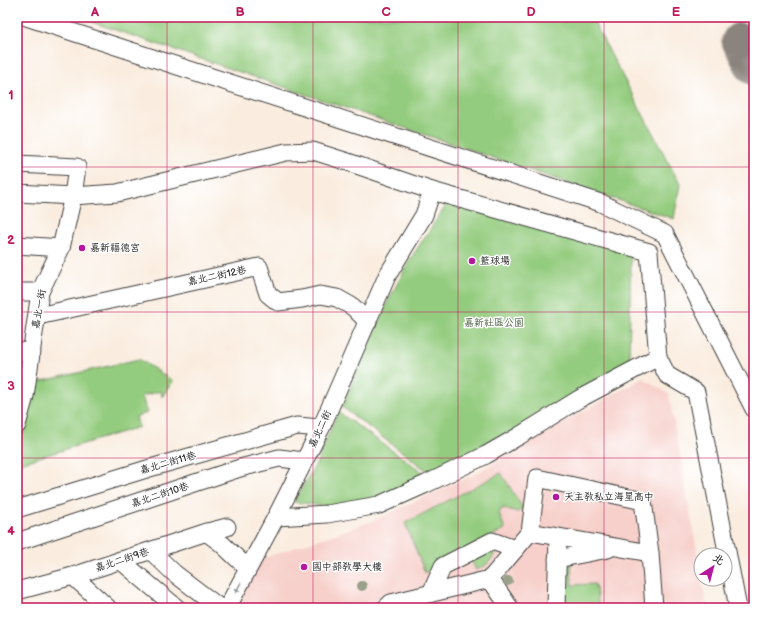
<svg xmlns="http://www.w3.org/2000/svg" width="771" height="625" font-family="'Balsamiq Sans','LXGW WenKai TC',sans-serif">
	<style>
		.built { fill: #f7d0cb }
		.green { fill: #94cc7f; stroke: #58744e }
		.lines { fill: none; stroke-linecap: round; stroke-linejoin: round }
		.taxiway { stroke: #8b847e; stroke-width: 37 }
		.minor-casing { stroke: #3d3b39; stroke-width: 19 }
		.minor { stroke: #fff; stroke-width: 17 }
		.tree { fill: #9aa18a }
		.oneway { fill: #999 }
		.grid { fill: none; stroke: #c2185b; stroke-width: 1; stroke-opacity: 0.55 }
		.poi-dot { fill: #b5179e; stroke: #fff; stroke-width: 1.5 }
		.labels { text-anchor: middle; dominant-baseline: central; stroke-width: 3; stroke-linejoin: round; paint-order: stroke }
		.poi-label { font-size: 10px; fill: #1c1c1c; stroke: #fff; text-anchor: start }
		.street-label { font-size: 10px; fill: #1c1c1c; stroke: #fff }
		.park-label { font-size: 10px; fill: #4c6244; stroke: #fff }
		.neatline { fill: none; stroke: #c2185b; stroke-width: 1.5 }
		.grid-label { font-size: 13px; text-anchor: middle; font-weight: bold; fill: #c2185b }
	</style>
	<rect width="100%" height="100%" fill="#fff"/>
	<filter id="ink" filterUnits="userSpaceOnUse"><feTurbulence type="fractalNoise" baseFrequency=".025" numOctaves="2"/><feDisplacementMap in="SourceGraphic" scale="8" xChannelSelector="R" yChannelSelector="G"/><feConvolveMatrix kernelMatrix="1 2 1 2 8 2 1 2 1" color-interpolation-filters="sRGB"/></filter>
	<filter id="wash" filterUnits="userSpaceOnUse"><feTurbulence type="fractalNoise" baseFrequency=".012" numOctaves="4" result="noise"/><feDisplacementMap in="SourceGraphic" scale="16" xChannelSelector="R" yChannelSelector="G"/><feGaussianBlur stdDeviation="0.9" result="paint"/><feColorMatrix in="noise" values="0 0 0 0 0 0 0 0 0 0 0 0 0 0 0 0 0 1.4 0 .05"/><feComposite in="paint" operator="in"/></filter>
	<g filter="url(#wash)">
		<rect width="100%" height="100%" fill="#faede0"/>
		<polygon class="built" points="643,378 669,394 707,608 225,608 258,560 370,522 477,473 568,420"/>
		<g class="green">
			<polygon points="77,17 591,17 680,184 674,219"/>
			<polygon points="447,204 631,254 629,365 434,476 342,407 387,303 411,258"/>
			<polygon points="139,359 173,381 162,397 161,391 142,396 147,413 136,417 139,427 17,464 17,455 34,383"/>
			<polygon points="338,412 431,478 378,499 337,508 294,502 316,464"/>
			<polygon points="501,473 523,508 518,512 503,508 499,513 505,529 425,573 405,523"/>
			<path d="M495,548C496,559 485,567 476,570L469,556Z"/>
			<polygon points="571,557 572,585 595,584 599,608 556,608 557,559"/>
		</g>
		<g class="lines">
			<polyline class="taxiway" points="740,41 754,67"/>
		</g>
	</g>
	<g filter="url(#ink)">
		<g class="lines">
			<g class="minor-casing">
				<g id="minor">
					<polyline points="26,17 601,203 665,234 754,409"/>
					<polyline points="17,164 77,167 73,196 61,248 40,292 25,396 17,425"/>
					<polyline points="432,191 649,252 658,357"/>
					<polyline points="17,193 73,196 117,193 286,152 313,151 345,161 432,191 424,215 387,276 321,428 276,517 227,608"/>
					<polyline points="17,245 61,248"/>
					<polyline points="17,292 40,292"/>
					<polyline points="38,316 259,267 268,294 278,302 302,299 320,295 337,298 353,307 368,322"/>
					<polyline points="17,351 32,352"/>
					<polyline points="17,509 150,468 297,426 321,428"/>
					<polyline points="276,517 327,514 379,505 426,484 486,455 519,436 579,399 658,357 667,375 696,392 738,608"/>
					<polyline points="206,532 222,544 242,563 251,563"/>
					<polyline points="530,532 650,553"/>
					<polyline points="17,542 240,468 279,458 304,461"/>
					<polyline points="151,551 174,573 220,608"/>
					<polyline points="557,559 608,549"/>
					<polyline points="120,560 177,608"/>
					<polyline points="73,576 108,608"/>
					<polyline points="490,579 510,608"/>
					<polyline points="17,591 73,576 204,533 227,527"/>
					<polyline points="431,593 443,566 492,541 515,549"/>
					<polyline points="386,608 391,603 490,579 530,532 537,478 643,501 650,553 654,608"/>
					<polyline points="556,608 558,537"/>
				</g>
			</g>
			<use href="#minor" class="minor"/>
		</g>
		<g class="tree">
			<circle cx="508" cy="581" r="5"/>
			<circle cx="362" cy="586" r="5"/>
		</g>
		<defs><path id="oneway-solid" d="M-6-.8H1V-3.2L6.5 0L1 3.2V.8H-6Z"/></defs>
		<use class="oneway" href="#oneway-solid" transform="translate(238 588) rotate(118)"/>
	</g>
	<path class="grid" d="M167,17V608M313,17V608M458,17V608M604,17V608M17,167H754M17,312H754M17,458H754"/>
	<g class="poi-dot">
		<circle cx="82" cy="248" r="4"/>
		<circle cx="472" cy="261" r="4"/>
		<circle cx="556" cy="497" r="4"/>
		<circle cx="304" cy="567" r="4"/>
	</g>
	<g class="labels">
		<g class="poi-label">
			<text x="90" y="248">嘉新福德宮</text>
			<text x="480" y="261">籃球場</text>
			<text x="564" y="497">天主教私立海星高中</text>
			<text x="312" y="567">國中部教學大樓</text>
		</g>
		<g class="street-label">
			<text transform="translate(217 276) rotate(-12)">嘉北二街12巷</text>
			<text transform="translate(39 309) rotate(-80)">嘉北一街</text>
			<text transform="translate(320 429) rotate(-65)">嘉北二街</text>
			<text transform="translate(168 463) rotate(-16)">嘉北二街11巷</text>
			<text transform="translate(160 495) rotate(-18)">嘉北二街10巷</text>
			<text transform="translate(122 560) rotate(-18)">嘉北二街9巷</text>
		</g>
		<g class="park-label">
			<text x="494" y="323">嘉新社區公園</text>
		</g>
	</g>
	<rect width="771" height="625" fill="none" stroke="#fff" stroke-width="44"/>
	<g transform="translate(713 567) rotate(36)"><circle r="19" fill="#ffffff" stroke="#a4a4a4"/>
	<path d="M0-3L7 15L0 10L-7 15Z" fill="#b5179e"/>
	<text y="-6" font-size="11" font-weight="bold" text-anchor="middle" fill="#1c1c1c">北</text>
	</g>
	<rect x="22" y="22" width="727" height="581" class="neatline"/>
	<g class="grid-label">
		<text x="95" y="16">A</text>
		<text x="240" y="16">B</text>
		<text x="386" y="16">C</text>
		<text x="531" y="16">D</text>
		<text x="676" y="16">E</text>
		<text x="11" y="99">1</text>
		<text x="11" y="244">2</text>
		<text x="11" y="390">3</text>
		<text x="11" y="535">4</text>
	</g>
</svg>
